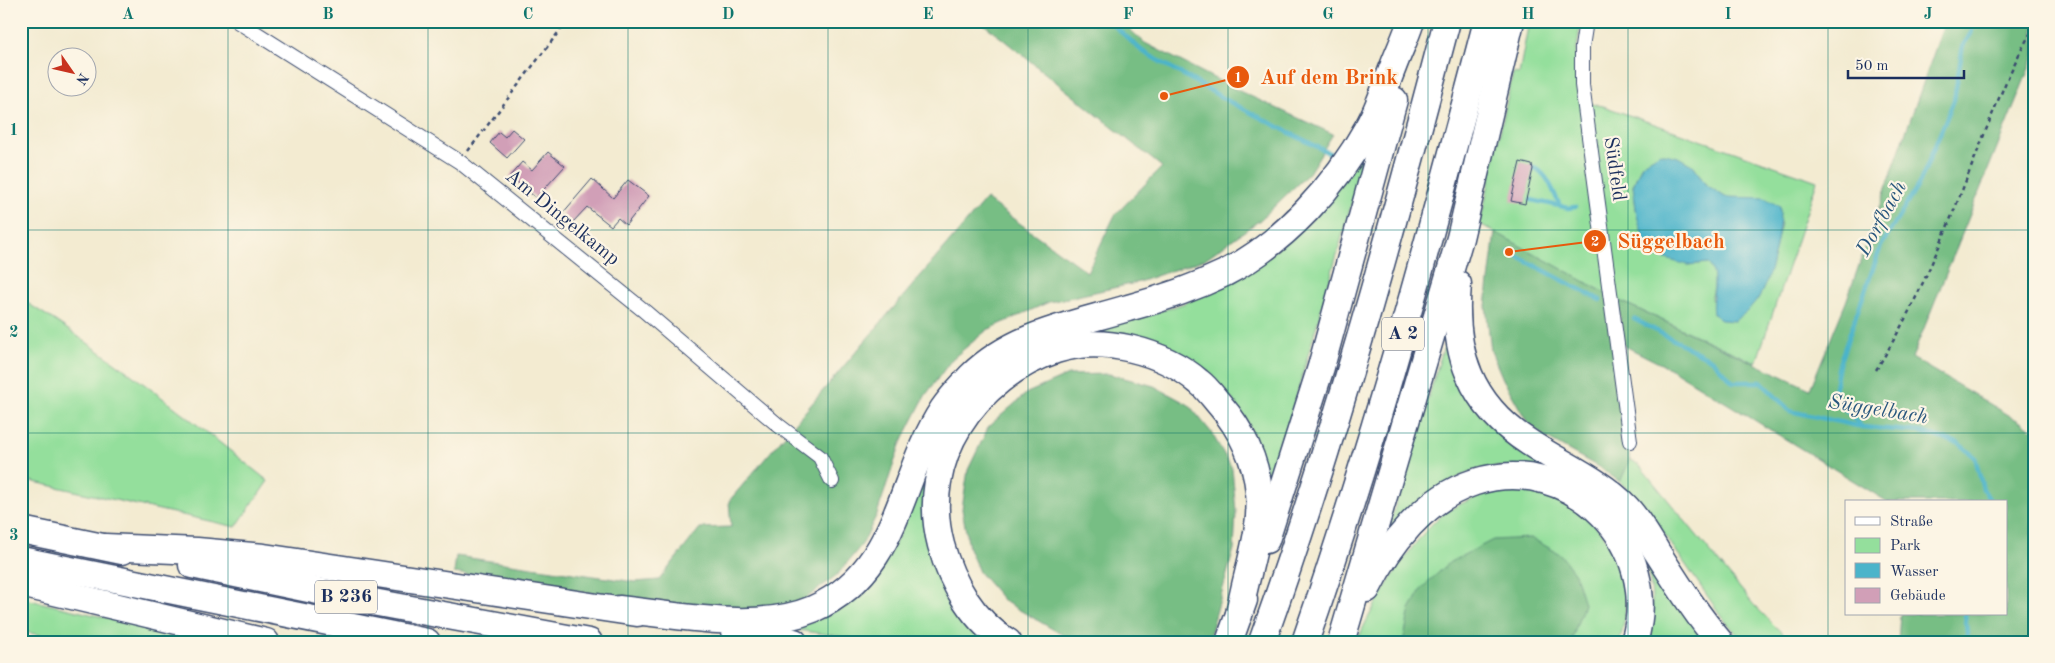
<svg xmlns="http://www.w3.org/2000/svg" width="2055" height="663" font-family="'Old Standard TT',serif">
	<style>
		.green { fill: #94df9c; stroke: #58877d; fill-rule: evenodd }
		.forest { fill: #77be84; stroke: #497671 }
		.water { fill: #4bb4ca; stroke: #337294 }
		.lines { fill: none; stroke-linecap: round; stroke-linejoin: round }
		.stream { stroke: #4bb4ca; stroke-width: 4.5 }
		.building { fill: #d19fb7 }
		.street-casing { stroke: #3b4b6f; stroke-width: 16 }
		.highway-casing { stroke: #3b4b6f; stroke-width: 29 }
		.path { stroke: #3b4b6f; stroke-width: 2.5; stroke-dasharray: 4 4; stroke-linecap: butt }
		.street { stroke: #fff; stroke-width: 14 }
		.highway { stroke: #fff; stroke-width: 26 }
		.grid { fill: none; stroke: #0f766e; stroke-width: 1; stroke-opacity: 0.55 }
		.labels { text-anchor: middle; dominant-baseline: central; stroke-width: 4.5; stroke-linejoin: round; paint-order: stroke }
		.shield { fill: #fcf5e5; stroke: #5e6a86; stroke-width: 1 }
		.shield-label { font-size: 19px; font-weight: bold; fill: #1b2f5e }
		.street-label { font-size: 20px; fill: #1b2f5e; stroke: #fcf5e5 }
		.water-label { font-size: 21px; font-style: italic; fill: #29577e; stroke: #fcf5e5 }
		.leader { fill: none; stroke: #e8590c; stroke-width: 2 }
		.callout-dot { fill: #e8590c; stroke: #fcf5e5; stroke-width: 2 }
		.mark-label { font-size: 15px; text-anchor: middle; font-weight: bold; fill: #fff }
		.callout-label { font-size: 21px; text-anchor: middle; font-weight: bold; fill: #e8590c; stroke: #fcf5e5; stroke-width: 4.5; stroke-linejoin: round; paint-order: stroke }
		.neatline { fill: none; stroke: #0f766e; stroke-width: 2 }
		.grid-label { font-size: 16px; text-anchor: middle; font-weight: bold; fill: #0f766e }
	</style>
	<rect width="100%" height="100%" fill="#fcf5e5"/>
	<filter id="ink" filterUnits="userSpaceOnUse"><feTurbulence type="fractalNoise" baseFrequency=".02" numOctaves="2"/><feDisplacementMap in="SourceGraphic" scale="10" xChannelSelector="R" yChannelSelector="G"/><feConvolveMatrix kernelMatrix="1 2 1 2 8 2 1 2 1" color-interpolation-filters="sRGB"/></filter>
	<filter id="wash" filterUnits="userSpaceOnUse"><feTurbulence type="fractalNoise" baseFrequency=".0096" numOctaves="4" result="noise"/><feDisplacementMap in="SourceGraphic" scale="20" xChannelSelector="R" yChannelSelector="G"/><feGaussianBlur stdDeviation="1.12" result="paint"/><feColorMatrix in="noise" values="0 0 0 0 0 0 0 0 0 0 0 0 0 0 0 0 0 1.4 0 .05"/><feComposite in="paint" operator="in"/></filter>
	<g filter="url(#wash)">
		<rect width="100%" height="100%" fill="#f3ebd1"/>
		<g class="green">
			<path d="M1529,21H1581L1574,66L1580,102L1603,106L1817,181L1756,363L1618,300L1480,224L1513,73L1519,74ZM1642,164L1694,166L1705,184L1725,197L1743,198L1781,223L1771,265L1758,299L1711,300C1714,286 1718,275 1708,263L1687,265L1637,216L1633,185Z"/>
			<path d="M1369,143L1269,491C1263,455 1251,419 1225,392C1142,306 1001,326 947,432C931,461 925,494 929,527C934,574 958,613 994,642H877L792,629C811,622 834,614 850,601C925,540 915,426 993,367C1048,326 1120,327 1182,304C1242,282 1300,237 1339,186C1350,172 1359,157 1369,143Z"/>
			<path d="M21,299C108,353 188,417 268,481L236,527L21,479Z"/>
			<path d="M1448,333C1461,390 1487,427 1538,456C1564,472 1592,484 1614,506C1633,524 1646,548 1660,571C1676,595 1692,618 1710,642H1644C1647,630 1652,617 1652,605C1653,537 1600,481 1536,469C1514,465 1486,465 1465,474C1432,489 1408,517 1384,543Z"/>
			<polygon points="1630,459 1640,466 1753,604 1791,642 1744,642 1722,617 1649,512 1620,482"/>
			<path d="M1505,489C1516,490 1530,488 1540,491C1606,512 1641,576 1619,642H1357C1370,608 1414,537 1442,515C1461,501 1483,495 1505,489Z"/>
			<polygon points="21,598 211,642 72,642 21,631"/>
		</g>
		<g class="forest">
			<polygon points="980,21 1120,21 1145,43 1237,90 1333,134 1309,173 1260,220 1205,259 1136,283 1049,302 987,330 952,359 925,396 900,445 877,514 863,543 838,574 804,600 779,610 727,613 454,573 456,556 635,582 659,580 700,528 731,527 729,501 986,199 1087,272 1115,215 1162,167"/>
			<polygon points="1945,21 2034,21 2034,56 1912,358 2034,430 2034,501 2031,535 2034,537 2034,642 1898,642 1900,614 2006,614 2006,502 1888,502 1671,369 1623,345 1618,300 1810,389 1846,302"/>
			<polygon points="1495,232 1609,295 1623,423 1630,459 1620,482 1602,469 1545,437 1529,425 1503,379 1491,351 1486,306"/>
			<polygon points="1109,374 1154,386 1189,405 1211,432 1232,468 1236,512 1234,549 1208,642 1075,642 1004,601 979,572 969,548 962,509 968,470 989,426 1027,393 1068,375"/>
			<polygon points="1531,538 1560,554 1575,574 1584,604 1571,642 1403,642 1410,609 1422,588 1450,562 1493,540"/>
		</g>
		<path class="water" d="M1660,153L1678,157L1694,166L1705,184L1725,197L1765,198L1780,207C1781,231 1771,280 1757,300C1751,309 1743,315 1734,321L1721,320L1713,314C1710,296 1720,278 1708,263L1687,265L1655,256L1645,243L1637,216L1633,186L1642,164Z"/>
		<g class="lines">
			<g class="stream">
				<polyline points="1109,21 1142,51 1230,102 1333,155"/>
				<path d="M1531,167C1548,171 1553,192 1560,206"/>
				<polyline points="1531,200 1569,208 1575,207"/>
				<polyline points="1509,252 1600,300"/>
				<polyline points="1634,319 1712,360 1733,382 1761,382 1790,411 1862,427 1921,432 1958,443 1975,457 1983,489 1991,502"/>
				<polyline points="1862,427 1839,403 1835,387 1839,364 1881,246 1920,182 1954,100 1963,45 1971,34 1974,21"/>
				<polyline points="2006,539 2006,546"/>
				<polyline points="1965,614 1968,642"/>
			</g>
		</g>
		<g id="blocks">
			<g class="building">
				<polygon points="512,129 524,139 507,158 490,143 499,132 505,137"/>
				<polygon points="548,152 565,166 536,198 510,176 522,162 532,170"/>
				<polygon points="1520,162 1532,165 1533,169 1525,204 1511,201"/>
				<polygon points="592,179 613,198 628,180 649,196 626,225 618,218 611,226 587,207 572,223 562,214"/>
			</g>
		</g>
	</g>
	<g filter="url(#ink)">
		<use href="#blocks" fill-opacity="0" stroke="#3b4b6f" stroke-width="1"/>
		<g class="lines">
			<g class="street-casing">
				<g id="street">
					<polyline points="237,21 460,162 642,309 778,425 820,457 832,481"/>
					<polyline points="1586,21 1582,47 1582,85 1630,441"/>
				</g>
			</g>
			<g class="highway-casing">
				<g id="highway">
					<path d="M1458,284C1452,352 1470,405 1530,443C1563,465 1599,479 1627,508C1639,521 1648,537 1657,552C1677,583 1696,614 1720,642"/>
					<polyline points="21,530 122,551"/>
					<polyline points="1266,540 1321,367 1394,100"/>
					<polyline points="105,547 197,551 264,557 637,613"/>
					<polyline points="21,560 427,642"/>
					<polyline points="192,565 362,600 589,642"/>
					<polyline points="21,584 266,642"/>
					<path d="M1367,589C1389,544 1425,498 1475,482C1572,451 1664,546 1634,642"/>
					<path d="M619,609C678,615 757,633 813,609C901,570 897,479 943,409C951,397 961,387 971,376C1014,334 1072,325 1128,308C1162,299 1194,288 1225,273C1285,242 1336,185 1368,127C1379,108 1385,87 1393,67C1399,51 1406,37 1411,21"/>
					<polyline points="734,631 794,642"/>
					<path d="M1008,642C973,621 951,582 941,545C918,459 975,377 1056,350C1102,335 1163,351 1199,382C1207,388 1213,397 1220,405C1241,429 1256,460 1259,492C1263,533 1245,575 1239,615"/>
					<polyline points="1229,642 1244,600"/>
					<path d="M1262,642C1335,438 1392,230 1447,21"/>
					<path d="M1305,642C1376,438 1432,230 1487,21"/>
					<polyline points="1341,642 1460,238 1511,21"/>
				</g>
			</g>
			<g class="path">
				<polyline points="468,151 567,21"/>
				<path d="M1876,370C1921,298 1949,223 1980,145C1996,105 2012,64 2034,27"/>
			</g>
			<use href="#street" class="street"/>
			<use href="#highway" class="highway"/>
		</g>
	</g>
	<path class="grid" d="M228,21V642M428,21V642M628,21V642M828,21V642M1028,21V642M1228,21V642M1428,21V642M1628,21V642M1828,21V642M21,230H2034M21,433H2034"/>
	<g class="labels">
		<g class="shield">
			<rect x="1382" y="317.5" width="42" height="33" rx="4"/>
			<rect x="315" y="580.5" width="62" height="33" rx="4"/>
		</g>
		<g class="shield-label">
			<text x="1403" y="334">A 2</text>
			<text x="346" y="597">B 236</text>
		</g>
		<g class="street-label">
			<text transform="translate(1614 169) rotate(82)">Südfeld</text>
			<text transform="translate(562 218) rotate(39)">Am Dingelkamp</text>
		</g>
		<g class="water-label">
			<text transform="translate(1882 219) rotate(-61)">Dorfbach</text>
			<text transform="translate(1878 410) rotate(9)">Süggelbach</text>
		</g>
	</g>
	<path class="leader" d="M1164 96L1238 77M1509 252L1595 241"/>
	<g class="callout-dot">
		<circle cx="1164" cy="96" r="5"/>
		<circle cx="1509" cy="252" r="5"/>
		<circle cx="1238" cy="77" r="12"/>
		<circle cx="1595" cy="241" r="12"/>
	</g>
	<g class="mark-label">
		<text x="1238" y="82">1</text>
		<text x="1595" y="246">2</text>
	</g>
	<g class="callout-label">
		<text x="1329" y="84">Auf dem Brink</text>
		<text x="1671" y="248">Süggelbach</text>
	</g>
	<rect width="2055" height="663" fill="none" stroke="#fcf5e5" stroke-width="55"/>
	<rect x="1845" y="500" width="162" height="115" fill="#fcf5e5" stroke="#a2a6af"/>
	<rect x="1855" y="517" width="25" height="8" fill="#ffffff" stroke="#a2a6af"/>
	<text x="1890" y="526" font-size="15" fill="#1b2f5e">Straße</text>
	<rect x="1855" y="538" width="25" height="15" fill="#94df9c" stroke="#a2a6af"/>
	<text x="1890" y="550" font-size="15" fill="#1b2f5e">Park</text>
	<rect x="1855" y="563" width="25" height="15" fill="#4bb4ca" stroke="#a2a6af"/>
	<text x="1890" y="576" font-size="15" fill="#1b2f5e">Wasser</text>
	<rect x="1855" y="588" width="25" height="15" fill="#d19fb7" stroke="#a2a6af"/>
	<text x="1890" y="600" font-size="15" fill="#1b2f5e">Gebäude</text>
	<g transform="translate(72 72) rotate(124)"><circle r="24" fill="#fcf5e5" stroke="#a2a6af"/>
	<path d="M0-4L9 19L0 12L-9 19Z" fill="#c8321e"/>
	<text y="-8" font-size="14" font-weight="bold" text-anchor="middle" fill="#1b2f5e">N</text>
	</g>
	<path d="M1848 70v8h116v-8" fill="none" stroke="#1b2f5e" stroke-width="2.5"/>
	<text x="1855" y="70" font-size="15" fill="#1b2f5e" stroke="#fcf5e5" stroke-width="4" paint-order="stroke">50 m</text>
	<rect x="28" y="28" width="2000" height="608" class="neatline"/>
	<g class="grid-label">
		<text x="128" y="19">A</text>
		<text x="328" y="19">B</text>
		<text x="528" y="19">C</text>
		<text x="728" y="19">D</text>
		<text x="928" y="19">E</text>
		<text x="1128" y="19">F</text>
		<text x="1328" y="19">G</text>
		<text x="1528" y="19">H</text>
		<text x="1728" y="19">I</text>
		<text x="1928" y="19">J</text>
		<text x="14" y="135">1</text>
		<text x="14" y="337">2</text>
		<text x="14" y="540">3</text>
	</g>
</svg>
